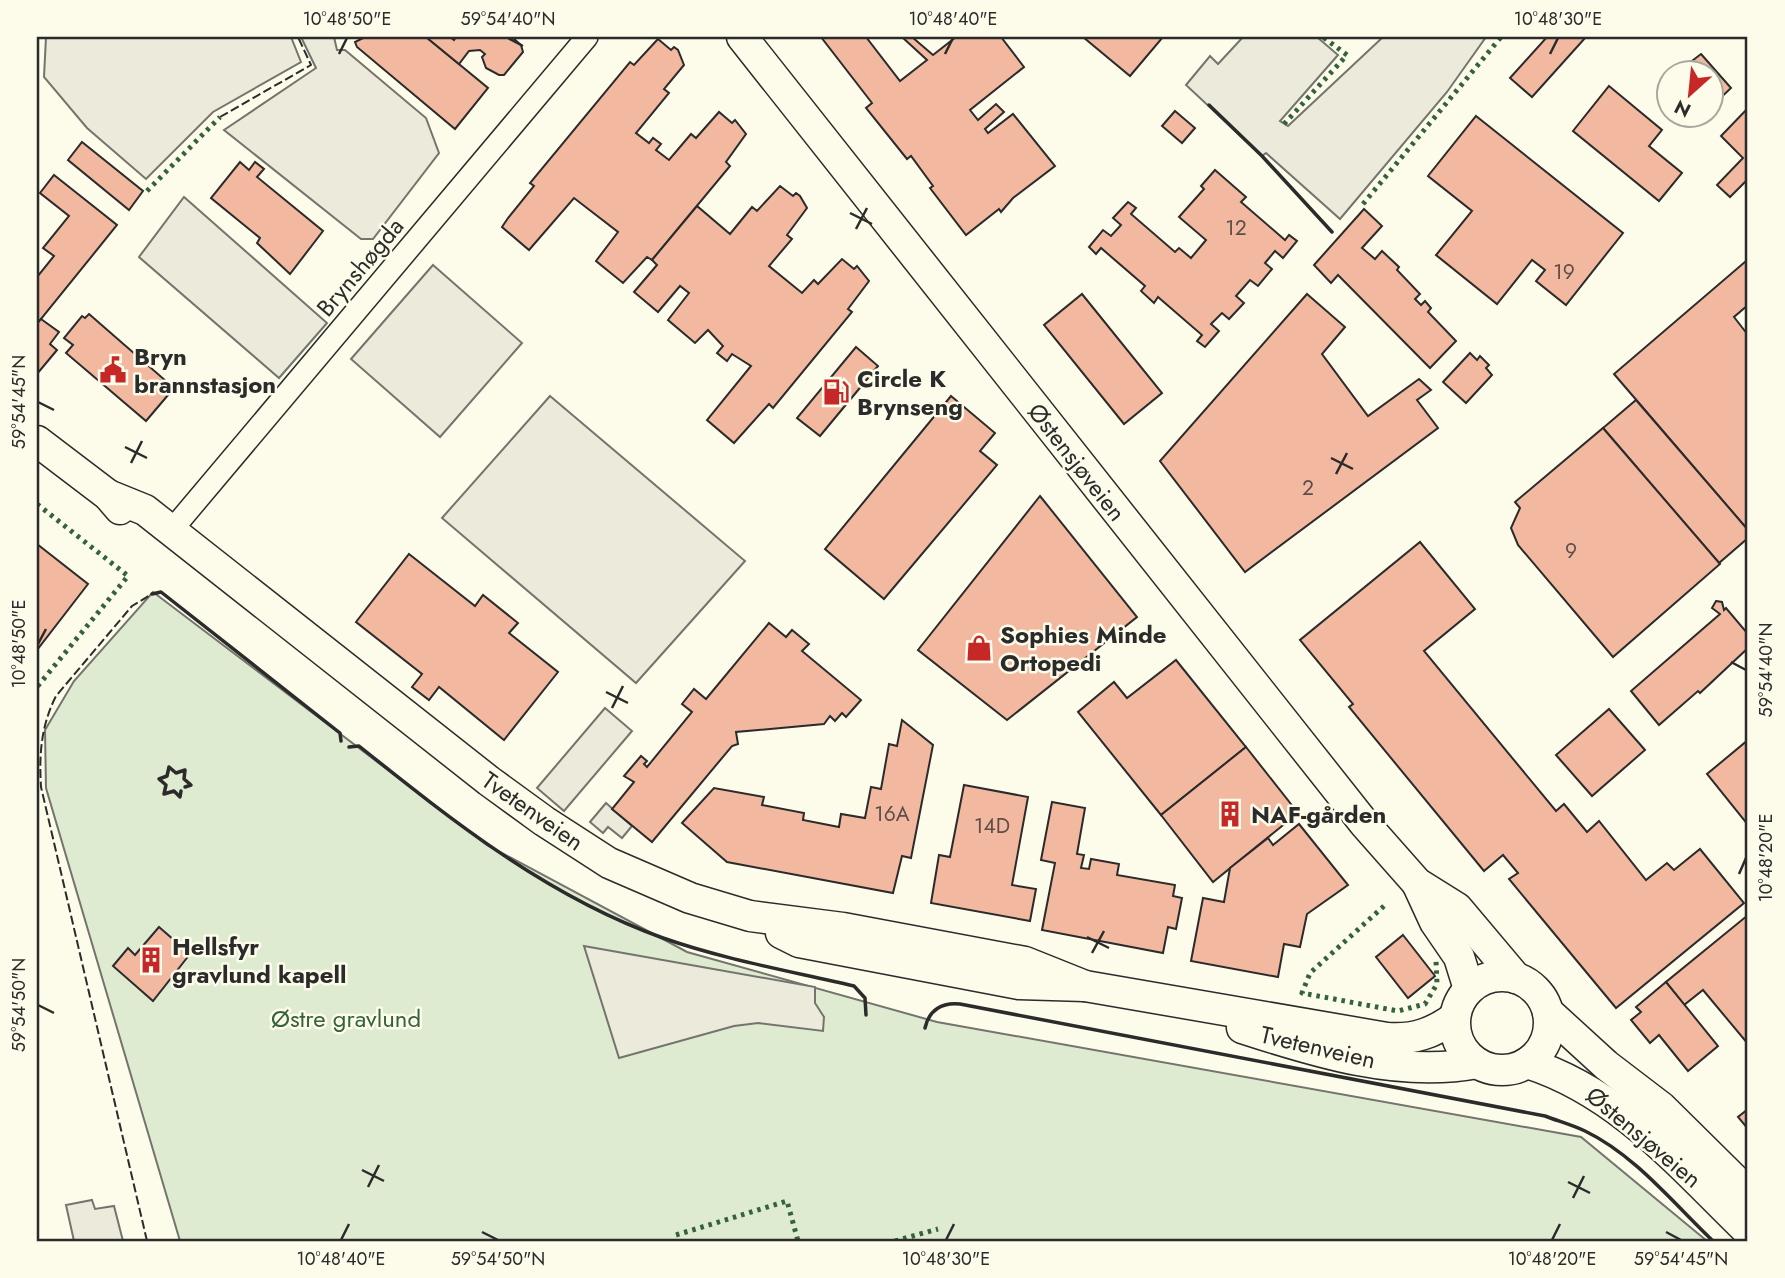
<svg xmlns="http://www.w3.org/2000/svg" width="1785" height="1278" font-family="Jost,sans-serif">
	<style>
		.green { fill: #deebd1; stroke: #74746e; stroke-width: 2 }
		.parking { fill: #eceadb; stroke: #74746e; stroke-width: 2 }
		.building { fill: #f2b8a0; stroke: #2b2b2b; stroke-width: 2 }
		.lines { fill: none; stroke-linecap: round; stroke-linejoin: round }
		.minor-casing { stroke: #2b2b2b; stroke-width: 24 }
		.secondary-casing { stroke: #2b2b2b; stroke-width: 33 }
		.minor { stroke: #fdfbea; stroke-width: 21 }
		.secondary { stroke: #fdfbea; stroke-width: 30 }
		.hedge { stroke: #34623c; stroke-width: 5; stroke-dasharray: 3.5 5; stroke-linecap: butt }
		.fence { stroke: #2b2b2b; stroke-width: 2; stroke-dasharray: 9 3.5; stroke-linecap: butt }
		.wall { stroke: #2b2b2b; stroke-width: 3.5 }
		.ticks { fill: none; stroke: #2b2b2b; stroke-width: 2.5 }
		.labels { text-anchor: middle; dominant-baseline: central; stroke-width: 5; stroke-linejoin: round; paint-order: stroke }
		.number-label { font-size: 21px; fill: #5d4e48 }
		.street-label { font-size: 24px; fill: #2b2b2b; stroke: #fdfbea }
		.poi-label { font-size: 24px; font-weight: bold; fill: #2b2b2b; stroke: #fdfbea; text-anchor: start }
		.park-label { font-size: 24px; fill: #34623c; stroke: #fdfbea }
		.neatline { fill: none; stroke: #2b2b2b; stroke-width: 2.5 }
		.ticks-label { font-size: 18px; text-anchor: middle; fill: #2b2b2b }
	</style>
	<rect width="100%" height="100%" fill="#fdfbea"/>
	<polygon class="green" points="153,592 487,845 687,952 937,1022 1581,1137 1707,1241 180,1241 46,788 45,730 74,681"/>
	<g class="parking">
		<polygon points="46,37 291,37 301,62 213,112 146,179 87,128 44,77"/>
		<polygon points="301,37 334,37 337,50 345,50 426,118 439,153 373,239 361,239 224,130 316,68"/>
		<polygon points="1243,37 1317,37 1338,55 1280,121 1288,126 1383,37 1486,37 1447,92 1340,219 1266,153 1262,156 1186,85 1210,56 1218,64"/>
		<polygon points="184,197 327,323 279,378 139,257"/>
		<polygon points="433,265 522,343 440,437 351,359"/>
		<polygon points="550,396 745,561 636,683 442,518"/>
		<polygon points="605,708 632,731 564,811 537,788"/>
		<polygon points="606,803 632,826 622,838 608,827 603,833 590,822"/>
		<polygon points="584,946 815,987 815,1003 824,1017 823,1031 758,1023 734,1026 619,1058"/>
		<polygon points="92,1200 95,1209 114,1206 123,1241 74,1241 66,1205"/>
	</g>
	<g class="building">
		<polygon points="365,37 426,37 488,88 455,129 357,47 355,42"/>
		<polygon points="426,37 450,37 454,40 456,37 512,37 521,45 523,52 504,75 499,75 486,68 482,57 485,54 480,50 469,51 459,64"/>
		<polygon points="821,37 866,37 900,81 927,60 902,37 912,37 933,55 956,37 1001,37 1024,67 970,110 978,120 996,104 1004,112 985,129 988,133 1013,114 1055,166 1013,198 1001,212 999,209 966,235 930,188 933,186 911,156 907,159 866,108 872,103"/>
		<polygon points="1083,37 1163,37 1130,76"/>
		<polygon points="1547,37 1586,37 1532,97 1510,78"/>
		<polygon points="658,39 671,50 674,47 678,50 684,65 664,89 669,93 636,133 649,143 653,138 661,144 656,150 669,160 691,134 696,138 719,112 732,123 735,120 746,134 726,162 730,166 652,260 647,257 623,283 596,261 618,232 574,198 529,250 502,227 508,218 534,186 530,183 630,62 634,65"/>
		<polygon points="1701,54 1731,88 1712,106 1712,74 1675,74"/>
		<polygon points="1670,83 1670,103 1661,93"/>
		<polygon points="1609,86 1662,130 1649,146 1682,173 1659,201 1573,131"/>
		<polygon points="1748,108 1748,179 1730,197 1717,185 1743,158 1721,136"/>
		<polygon points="1175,111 1195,128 1182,143 1162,126"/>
		<polygon points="1476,116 1623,233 1566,305 1536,281 1545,270 1532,260 1497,304 1436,255 1472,211 1428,176"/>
		<polygon points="82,142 143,191 129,210 68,160"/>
		<polygon points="240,162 249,170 255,162 264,169 257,177 323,231 290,274 257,243 260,238 211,198"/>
		<polygon points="1215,170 1246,197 1241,202 1285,240 1289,235 1297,241 1283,258 1275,251 1265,263 1272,269 1258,286 1250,280 1236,296 1244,303 1229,319 1222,313 1211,324 1219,331 1205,347 1197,341 1202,335 1158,297 1154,303 1141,291 1145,286 1101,248 1096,254 1089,247 1103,230 1111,236 1121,225 1113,218 1128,202 1136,208 1131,214 1175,252 1179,248 1191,258 1206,240 1179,217 1204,189 1201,186"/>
		<polygon points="54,175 117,225 37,324 37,277 54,256 43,248 69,216 40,193"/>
		<polygon points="780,186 793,196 796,193 800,196 807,208 787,235 792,239 769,266 802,293 814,280 818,284 842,259 854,269 857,266 869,281 848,309 852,312 773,408 769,404 734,443 707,420 751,366 732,354 727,361 717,353 723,346 708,330 695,343 668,320 689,293 680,286 658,312 634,292 657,265 652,260 697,206 730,234 752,207 757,211"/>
		<polygon points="1364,209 1382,226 1362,248 1375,259 1382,251 1399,267 1397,270 1420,294 1415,299 1421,305 1425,301 1431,308 1428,312 1456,341 1430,368 1338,275 1331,283 1314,265"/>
		<polygon points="1746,261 1748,305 1734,317 1748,335 1748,530 1614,374"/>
		<polygon points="1082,294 1162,393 1124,424 1044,325"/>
		<polygon points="1307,294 1345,327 1322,354 1368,416 1419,379 1431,390 1417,400 1438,428 1245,572 1160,461"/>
		<polygon points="89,314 174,388 146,421 66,353 73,345 64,338 82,316 85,318"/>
		<polygon points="41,319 59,332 50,344 57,350 37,374 37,324"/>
		<polygon points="856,347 878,366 820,436 797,418"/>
		<polygon points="1470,353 1477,360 1480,356 1489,365 1486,368 1492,375 1466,403 1443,382"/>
		<polygon points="951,396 995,433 980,451 997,465 884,599 825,549"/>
		<polygon points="1636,400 1748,530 1748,538 1719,563 1603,428"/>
		<polygon points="1603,428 1720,564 1613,657 1518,545 1511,528 1520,508 1515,502"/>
		<polygon points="1040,496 1137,617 1007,720 918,650"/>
		<polygon points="1420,542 1475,609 1424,651 1556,811 1564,804 1587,832 1599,821 1646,880 1667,863 1674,870 1700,849 1744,903 1616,1008 1509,879 1518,873 1503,855 1484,871 1349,707 1353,704 1300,640"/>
		<polygon points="37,544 88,584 37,650"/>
		<polygon points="409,554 475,606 483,595 518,623 509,633 558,672 504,740 439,687 429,700 412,687 422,674 356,622"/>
		<polygon points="1716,601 1722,602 1724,610 1726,608 1748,634 1748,648 1700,693 1698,691 1659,725 1631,691 1720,614 1712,608"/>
		<polygon points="769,623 786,637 792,630 809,644 802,651 861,700 846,717 842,713 835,721 830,716 824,724 736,732 738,744 732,746 652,842 612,809 634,782 624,776 641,756 647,761 644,764 647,767 692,712 682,704 694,689 706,699"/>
		<polygon points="1176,660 1246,747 1161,815 1078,712 1114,682 1127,698"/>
		<polygon points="1609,709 1645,750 1592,796 1556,755"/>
		<polygon points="902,720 933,745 911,858 902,856 893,893 727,862 682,823 714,788 764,797 762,805 804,813 803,820 839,827 841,814 865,818 871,787 881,789 889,744 897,746"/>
		<polygon points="1748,740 1748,825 1707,774"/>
		<polygon points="1246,747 1298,813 1213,882 1161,815"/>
		<polygon points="964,785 1028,797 1012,885 1036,889 1030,921 931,903 939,855 950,857"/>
		<polygon points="1052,802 1085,808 1077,854 1084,855 1081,868 1089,869 1091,859 1119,864 1117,875 1175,885 1173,896 1182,898 1176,929 1168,927 1163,953 1042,930 1055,863 1041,860"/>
		<polygon points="1299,824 1348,885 1307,914 1300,947 1284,944 1278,977 1191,961 1203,898 1224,902 1230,868 1268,838 1273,845"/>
		<polygon points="1748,915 1748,1044 1703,990 1684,1005 1666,982"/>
		<polygon points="159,927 190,954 153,1001 113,966 128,948 135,955"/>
		<polygon points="1403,935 1435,976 1408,998 1376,957"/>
		<polygon points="1666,982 1718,1046 1688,1071 1659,1035 1650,1043 1631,1020 1641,1012 1636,1007"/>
		<polygon points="1748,1109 1748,1129 1738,1117"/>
	</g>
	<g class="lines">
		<g class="minor-casing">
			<polyline id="minor" points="171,531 587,37"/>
		</g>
		<g class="secondary-casing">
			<g id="secondary">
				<polyline points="742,37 1364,823 1417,883 1457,908 1516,978"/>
				<polyline points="37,441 108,495 120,509"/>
				<polyline points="108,495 145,510 489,781 544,821 609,863 690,898 750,916 843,928 1025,962 1085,986"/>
				<polyline points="1417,883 1435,922 1459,957 1469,989"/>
				<path d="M781,933L799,942L1019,984L1085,986L1387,1038C1414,1040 1433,1033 1454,1018"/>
				<circle cx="1502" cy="1023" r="47"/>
				<polyline points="1548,1012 1606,1065 1661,1107 1748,1193"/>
				<path d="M1242,1028C1316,1052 1399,1078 1477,1063"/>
				<path d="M1527,1063C1619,1092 1681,1166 1748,1231"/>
			</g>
		</g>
		<use href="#minor" class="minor"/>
		<use href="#secondary" class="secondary"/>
		<g class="hedge">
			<polyline points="1284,124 1347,55 1323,37"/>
			<polyline points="147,191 220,117"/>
			<polyline points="1363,204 1501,37"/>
			<polyline points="37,504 128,576 37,687"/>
			<polyline points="1384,906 1310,973 1302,993 1398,1011 1425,1004 1437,984 1436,961"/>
			<polyline points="676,1235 787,1201 798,1241"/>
			<polyline points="895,1241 938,1229"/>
		</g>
		<g class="fence">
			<polyline points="220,117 311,65 298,37"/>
			<path d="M147,1241L41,787C39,754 41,726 56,696L132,606L152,594"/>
		</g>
		<g class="wall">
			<polyline points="1209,105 1262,156 1332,232"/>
			<polyline points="152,594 161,592 340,733 341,741"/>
			<path d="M349,747L359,746C454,822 548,897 663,938C726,960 790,971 854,986L865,998L866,1015"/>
			<polyline points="181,791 180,797 174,791 164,794 166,785 159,779 167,776 169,767 176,773 185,770 184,779 191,785 185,787"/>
			<path d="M925,1028C929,1010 942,1002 960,1004L1545,1116C1558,1121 1572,1125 1585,1131C1635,1155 1674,1204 1713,1241"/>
		</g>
	</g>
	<path class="ticks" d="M508,38L523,46M339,54L347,38M945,54L953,38M1550,54L1558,38M850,213L872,224M856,229L867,208M38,402L54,410M125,447L147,458M1331,458L1353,469M131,463L142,441M1336,474L1347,453M38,644L46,629M1731,662L1746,670M606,692L628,703M612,708L623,686M1739,874L1746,858M1087,937L1109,948M1092,953L1104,931M38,1005L54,1013M362,1170L384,1181M1568,1182L1590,1193M368,1187L379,1165M1573,1198L1584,1176M482,1232L498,1240M1666,1232L1681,1240M341,1240L349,1224M946,1240L954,1224M1552,1240L1560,1224"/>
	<defs>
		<g id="civic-bare" transform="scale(2.1)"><path d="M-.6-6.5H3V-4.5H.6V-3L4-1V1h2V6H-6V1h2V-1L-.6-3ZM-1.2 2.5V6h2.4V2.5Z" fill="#c62828" stroke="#fdfbea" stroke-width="2.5" paint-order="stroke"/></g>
		<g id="fuel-bare" transform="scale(2.1)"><path d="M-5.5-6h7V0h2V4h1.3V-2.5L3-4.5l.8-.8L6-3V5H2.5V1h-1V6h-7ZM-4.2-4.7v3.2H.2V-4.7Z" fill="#c62828" stroke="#fdfbea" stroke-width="2.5" paint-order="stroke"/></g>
		<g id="shop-bare" transform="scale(2.1)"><path d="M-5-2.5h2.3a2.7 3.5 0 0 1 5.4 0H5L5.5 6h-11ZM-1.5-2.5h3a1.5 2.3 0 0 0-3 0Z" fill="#c62828" stroke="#fdfbea" stroke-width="2.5" paint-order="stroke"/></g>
		<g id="building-bare" transform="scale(2.1)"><path d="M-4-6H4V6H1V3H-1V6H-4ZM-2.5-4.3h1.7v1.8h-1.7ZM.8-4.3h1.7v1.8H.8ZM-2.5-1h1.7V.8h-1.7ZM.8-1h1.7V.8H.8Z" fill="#c62828" stroke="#fdfbea" stroke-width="2.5" paint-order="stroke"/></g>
	</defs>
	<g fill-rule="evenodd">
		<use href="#civic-bare" x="113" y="370"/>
		<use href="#fuel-bare" x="836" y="392"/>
		<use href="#shop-bare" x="979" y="648"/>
		<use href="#building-bare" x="1230" y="814"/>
		<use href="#building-bare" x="151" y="960"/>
	</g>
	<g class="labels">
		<g class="number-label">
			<text x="1236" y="228">12</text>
			<text x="1564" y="272">19</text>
			<text x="1308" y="488">2</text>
			<text x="1571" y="551">9</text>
			<text x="892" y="814">16A</text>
			<text x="992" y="826">14D</text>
		</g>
		<g class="street-label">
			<text transform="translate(360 267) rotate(-50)">Brynshøgda</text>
			<text transform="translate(1077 462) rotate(52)">Østensjøveien</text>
			<text transform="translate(533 811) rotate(35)">Tvetenveien</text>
			<text transform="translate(1318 1047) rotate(13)">Tvetenveien</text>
			<text transform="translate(1644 1137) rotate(40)">Østensjøveien</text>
		</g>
		<g class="poi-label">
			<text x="134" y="356">Bryn<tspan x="134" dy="28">brannstasjon</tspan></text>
			<text x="857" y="378">Circle K<tspan x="857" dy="28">Brynseng</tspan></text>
			<text x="1000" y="634">Sophies Minde<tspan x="1000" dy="28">Ortopedi</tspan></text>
			<text x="1251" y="814">NAF-gården</text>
			<text x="172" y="946">Hellsfyr<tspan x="172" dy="28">gravlund kapell</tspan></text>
		</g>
		<g class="park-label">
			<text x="346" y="1018">Østre gravlund</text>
		</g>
	</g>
	<rect width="1785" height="1278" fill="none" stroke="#fdfbea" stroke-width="77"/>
	<g transform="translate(1690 94) rotate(207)"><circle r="33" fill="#fdfbea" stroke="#a9a89e" stroke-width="2"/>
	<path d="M0-5L12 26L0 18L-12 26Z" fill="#c62828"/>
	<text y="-10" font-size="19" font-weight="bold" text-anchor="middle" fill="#2b2b2b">N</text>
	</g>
	<rect x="38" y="38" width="1708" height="1202" class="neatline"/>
	<g class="ticks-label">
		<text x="347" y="25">10°48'50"E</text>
		<text x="508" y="25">59°54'40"N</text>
		<text x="953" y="25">10°48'40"E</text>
		<text x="1558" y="25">10°48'30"E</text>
		<text transform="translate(19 402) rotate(-90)" y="6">59°54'45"N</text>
		<text transform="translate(19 644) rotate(-90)" y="6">10°48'50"E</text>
		<text transform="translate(1766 670) rotate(-90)" y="6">59°54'40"N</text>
		<text transform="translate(1766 858) rotate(-90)" y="6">10°48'20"E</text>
		<text transform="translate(19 1005) rotate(-90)" y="6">59°54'50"N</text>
		<text x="341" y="1265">10°48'40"E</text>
		<text x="498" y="1265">59°54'50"N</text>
		<text x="946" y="1265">10°48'30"E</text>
		<text x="1552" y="1265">10°48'20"E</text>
		<text x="1681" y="1265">59°54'45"N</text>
	</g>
</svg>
